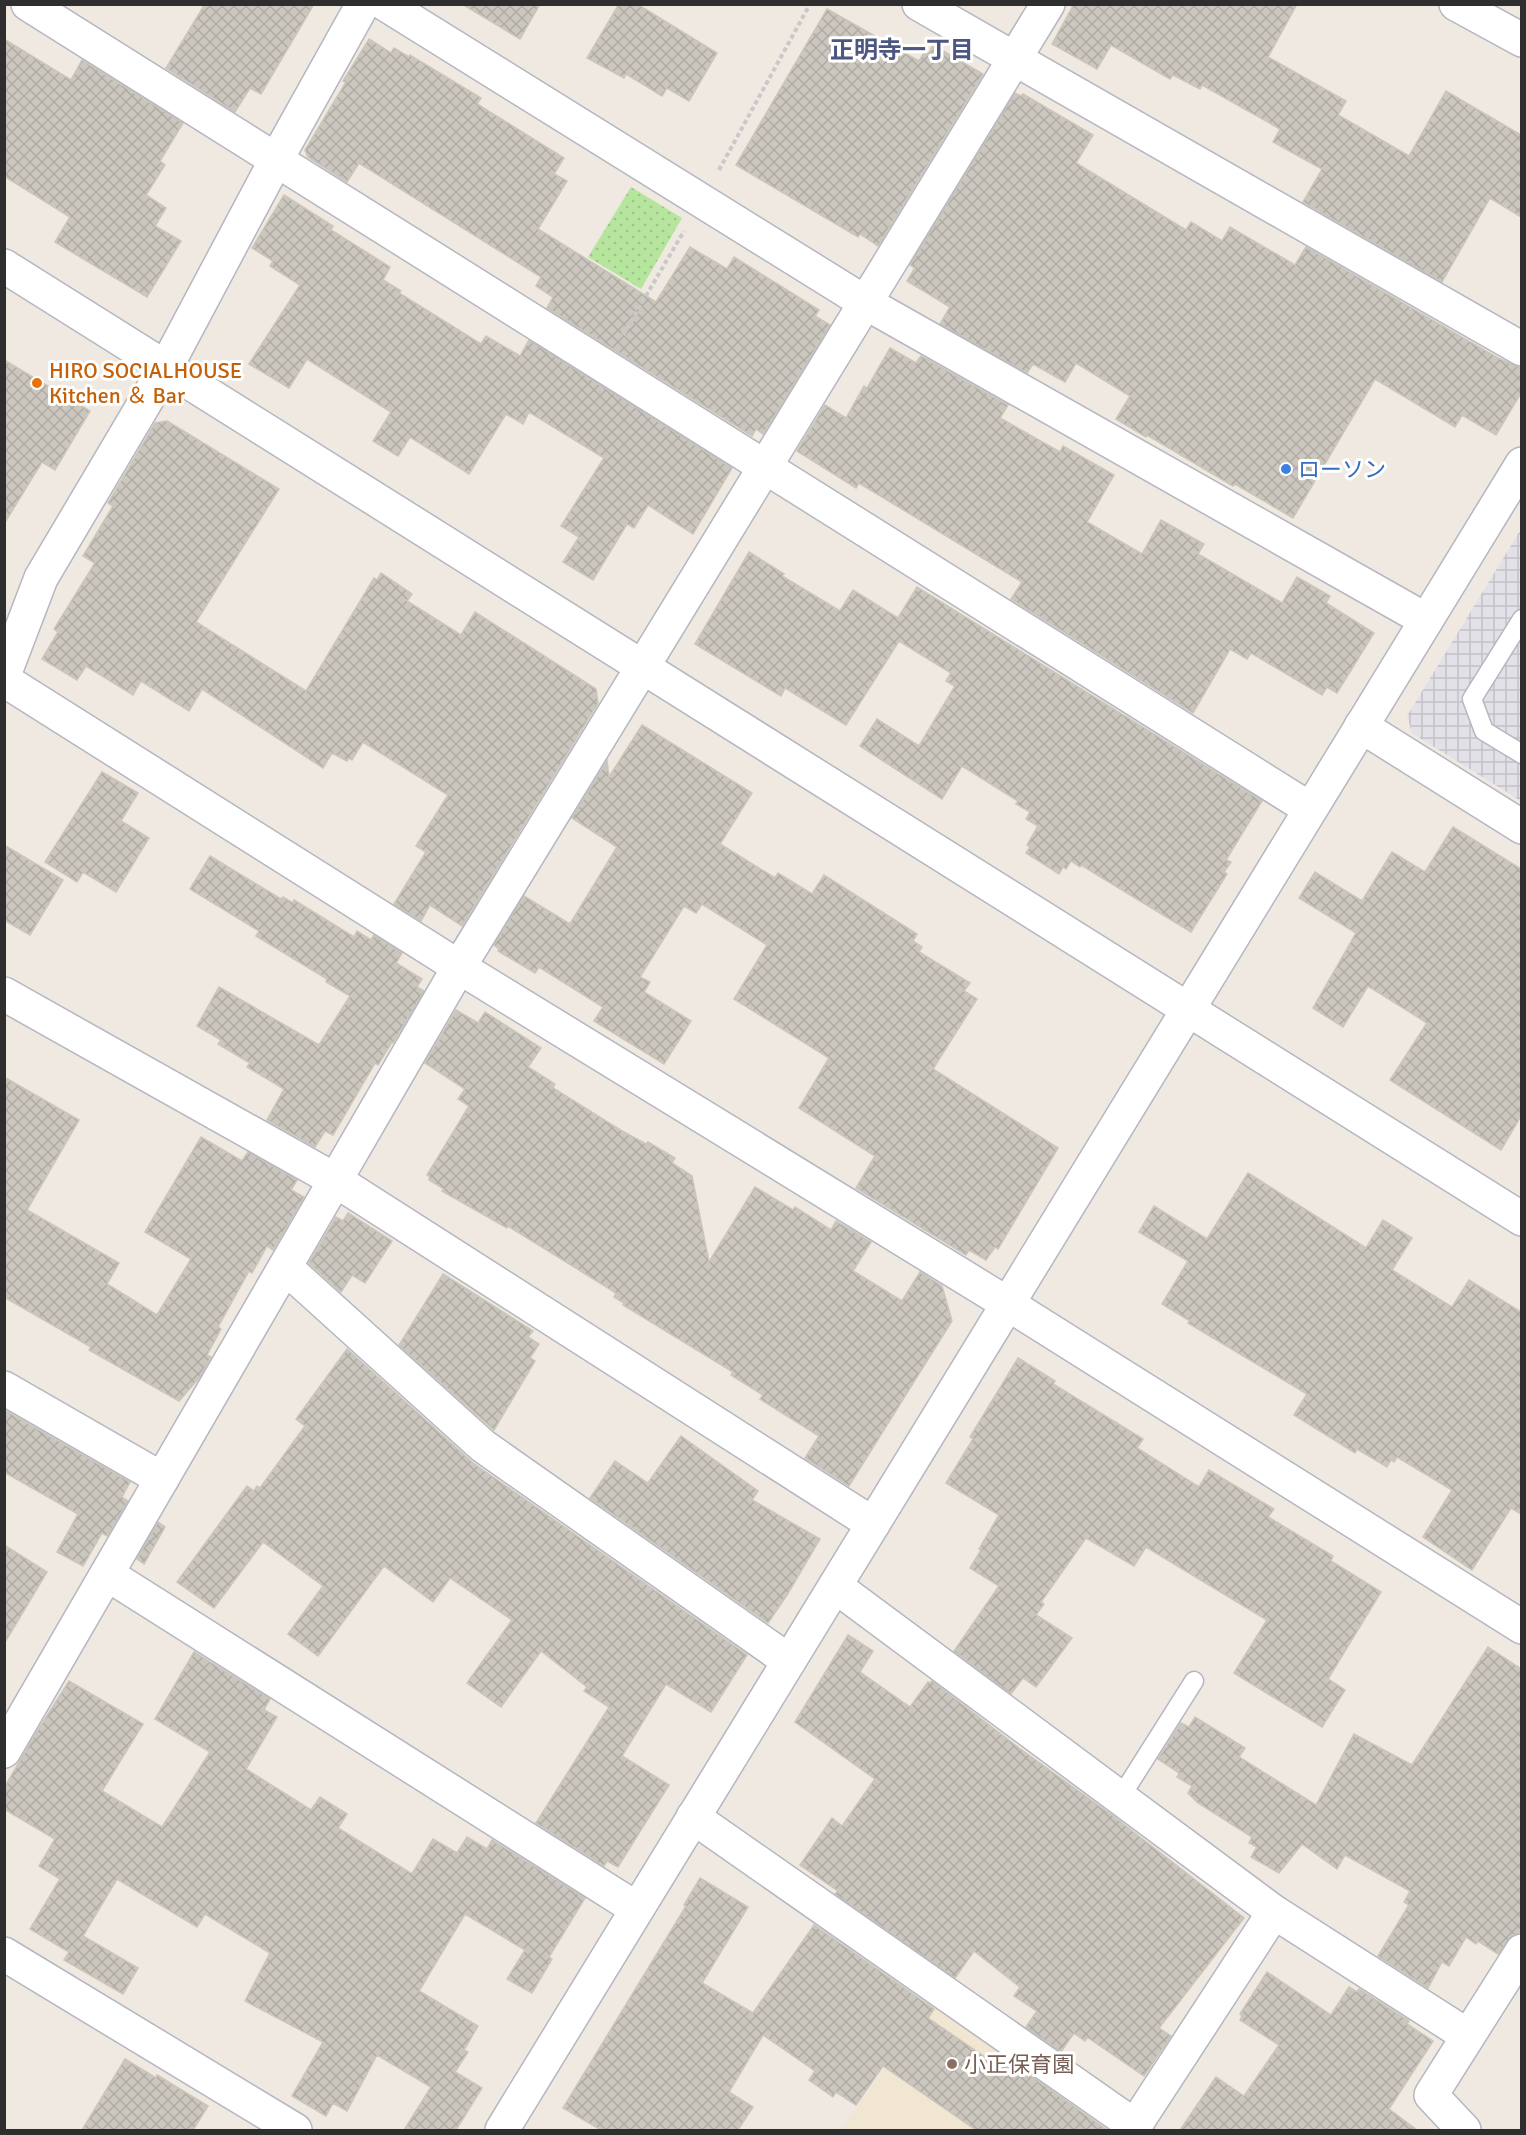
<svg xmlns="http://www.w3.org/2000/svg" width="1526" height="2135" font-family="Signika,'Noto Sans JP',sans-serif">
	<style>
		.industrial { fill: url(#industrial-grid) }
		.education { fill: #f0e6d1 }
		.grass { fill: url(#grass-dots) }
		.building { fill: url(#building-cross-hatch); stroke: #cbc5ba; stroke-width: 1.5 }
		.lines { fill: none; stroke-linecap: round; stroke-linejoin: round }
		.lane-casing { stroke: #b4b7c1; stroke-width: 21 }
		.street-casing { stroke: #b4b7c1; stroke-width: 36 }
		.secondary-casing { stroke: #b4b7c1; stroke-width: 36 }
		.path { stroke: #c9c9c9; stroke-width: 4; stroke-dasharray: 4.5 3; stroke-linecap: butt }
		.lane { stroke: #fff; stroke-width: 18 }
		.street { stroke: #fff; stroke-width: 33 }
		.secondary { stroke: #fff; stroke-width: 33 }
		.food-dot { fill: #e8710a; stroke: #fff; stroke-width: 2 }
		.shop-dot { fill: #3f7fe0; stroke: #fff; stroke-width: 2 }
		.education-dot { fill: #8d6e63; stroke: #fff; stroke-width: 2 }
		.labels { text-anchor: middle; dominant-baseline: central; stroke-width: 6; stroke-linejoin: round; paint-order: stroke }
		.food-label { font-size: 22px; fill: #c56008; stroke: #fff; text-anchor: start }
		.shop-label { font-size: 22px; fill: #366cbe; stroke: #fff; text-anchor: start }
		.education-label { font-size: 22px; fill: #785e54; stroke: #fff; text-anchor: start }
		.neighbourhood-label { font-size: 24px; font-weight: bold; fill: #4d5680; stroke: #fff }
	</style>
	<defs>
		<pattern id="industrial-grid" width="8" height="8" patternUnits="userSpaceOnUse" patternTransform="scale(1.5)"><rect width="8" height="8" fill="#e3e1e8"/><path d="M0 4h8M4 0v8" fill="none" stroke="#c3c1c7"/></pattern>
		<pattern id="grass-dots" width="8" height="8" patternUnits="userSpaceOnUse" patternTransform="scale(1.5)"><rect width="8" height="8" fill="#b6e59e"/><path d="M2 2h.1M6 6h.1" fill="none" stroke="#9dc588" stroke-width="1.8" stroke-linecap="round"/></pattern>
		<pattern id="building-cross-hatch" width="8" height="8" patternUnits="userSpaceOnUse" patternTransform="scale(1.5)"><rect width="8" height="8" fill="#cbc7bf"/><path d="M0 0l8 8M0 8l8-8" fill="none" stroke="#afaba4"/></pattern>
	</defs>
	<rect width="100%" height="100%" fill="#efe9e1"/>
	<polygon class="industrial" points="1521,529 1521,801 1412,733 1407,716"/>
	<polygon class="education" points="930,2004 1101,2124 1103,2130 841,2130"/>
	<polygon class="grass" points="631,187 682,218 641,289 588,257"/>
	<g class="building">
		<polygon points="205,4 314,4 261,94 250,88 235,112 166,68"/>
		<polygon points="462,4 540,4 520,39"/>
		<polygon points="619,4 637,4 717,53 689,101 667,88 662,96 626,74 624,78 587,58"/>
		<polygon points="1074,4 1297,4 1268,57 1346,101 1338,115 1409,156 1446,91 1521,135 1521,217 1490,198 1442,282 1303,202 1322,169 1273,142 1280,129 1202,85 1200,89 1173,75 1170,79 1111,45 1097,69 1052,44"/>
		<polygon points="827,9 919,61 925,51 929,53 933,45 983,74 878,246 860,234 858,237 736,165"/>
		<polygon points="4,39 71,80 82,60 183,123 160,161 165,165 146,195 166,208 155,226 181,241 147,297 55,242 70,217 4,176"/>
		<polygon points="369,39 391,53 394,48 409,57 410,55 481,98 477,104 564,158 554,174 567,181 538,229 656,302 690,247 727,269 734,257 819,310 815,316 830,325 763,434 756,429 752,436 547,308 553,297 536,286 541,277 359,163 347,182 308,157 305,150 346,82 343,81"/>
		<polygon points="1015,93 1021,96 1023,94 1093,135 1076,163 1186,230 1191,222 1222,241 1230,227 1295,265 1306,247 1498,358 1521,368 1521,393 1496,435 1462,415 1455,427 1375,379 1293,518 1235,484 1233,486 1147,435 1146,437 1116,419 1130,396 1076,363 1065,382 1033,364 1027,373 940,324 950,307 907,281 915,268 910,265"/>
		<polygon points="284,195 333,226 331,230 390,267 383,280 401,291 399,293 481,344 486,336 520,356 529,340 732,468 693,534 648,505 634,528 627,524 593,580 563,562 579,537 561,526 604,458 529,412 523,424 506,414 469,474 410,437 398,456 373,441 391,412 307,359 289,388 249,364 300,285 270,266 273,261 252,248"/>
		<polygon points="890,348 916,363 921,356 1008,405 1000,418 1060,452 1063,446 1114,475 1087,522 1142,554 1161,520 1204,544 1198,554 1282,603 1297,577 1330,596 1326,603 1374,633 1337,693 1327,687 1322,695 1251,653 1247,659 1230,649 1193,713 1011,599 1022,582 859,483 856,488 797,451 825,405 846,418 864,386 867,388"/>
		<polygon points="4,360 90,411 55,470 42,462 4,524"/>
		<polygon points="167,421 279,489 196,622 306,691 374,578 377,580 381,573 412,594 407,601 461,635 475,612 596,689 598,703 462,926 430,905 421,921 394,904 426,852 416,846 448,795 363,742 352,760 349,758 347,761 332,753 323,768 202,689 189,711 141,681 133,695 86,666 77,680 42,659 58,632 54,629 95,563 83,556 113,506 108,503 155,423"/>
		<polygon points="749,552 784,574 782,576 840,611 853,590 898,618 917,587 1262,801 1226,860 1231,862 1224,872 1227,874 1191,932 1081,865 1080,867 1071,861 1066,869 1063,867 1059,874 1026,853 1030,847 1027,845 1038,826 1026,819 1030,812 1016,804 1018,801 962,766 942,799 860,746 877,719 919,746 955,686 946,681 951,673 899,641 846,725 785,688 781,696 695,644"/>
		<polygon points="642,725 752,793 720,844 775,878 778,873 812,894 824,875 917,934 913,941 922,947 919,952 970,983 964,991 977,999 933,1069 1058,1148 998,1249 995,1247 986,1260 969,1250 966,1255 856,1188 875,1156 799,1108 829,1058 734,999 767,945 702,904 696,913 684,906 640,977 650,982 644,992 691,1021 664,1064 594,1021 603,1007 539,967 535,973 498,951 499,949 494,945 524,896 570,924 617,847 572,818 607,761 609,777"/>
		<polygon points="102,772 138,793 121,821 149,838 116,892 83,872 77,882 45,862"/>
		<polygon points="1453,827 1521,869 1521,1116 1501,1150 1390,1080 1427,1023 1368,986 1343,1027 1313,1008 1356,933 1299,898 1315,872 1362,901 1392,852 1425,872"/>
		<polygon points="4,845 63,880 30,935 4,920"/>
		<polygon points="210,856 281,899 283,897 293,903 294,900 354,937 357,931 371,940 374,935 402,953 396,963 422,979 417,987 424,991 393,1043 392,1042 378,1065 375,1063 333,1135 325,1131 315,1147 267,1120 284,1089 247,1067 250,1063 218,1044 221,1040 197,1026 219,987 319,1045 350,996 326,982 327,979 256,936 259,931 190,889"/>
		<polygon points="456,1010 478,1023 485,1012 541,1048 528,1067 555,1084 553,1088 622,1131 646,1144 648,1142 675,1158 672,1163 692,1176 709,1262 755,1187 793,1210 795,1207 831,1230 836,1221 871,1242 853,1271 902,1301 920,1272 942,1286 952,1321 849,1486 805,1458 819,1436 760,1399 763,1395 731,1375 733,1372 623,1305 624,1303 614,1297 616,1293 508,1226 507,1228 442,1191 444,1189 429,1180 430,1177 427,1175 469,1106 458,1099 465,1089 425,1063"/>
		<polygon points="4,1077 79,1120 27,1210 119,1263 107,1284 157,1315 191,1259 145,1232 201,1137 242,1161 248,1152 297,1180 291,1190 304,1197 273,1250 267,1246 252,1273 249,1271 218,1327 221,1329 207,1355 211,1357 199,1378 179,1401 89,1350 91,1347 4,1297"/>
		<polygon points="1248,1173 1366,1248 1383,1220 1412,1238 1392,1270 1452,1307 1469,1280 1521,1312 1521,1514 1511,1508 1472,1570 1423,1537 1452,1490 1397,1457 1394,1462 1391,1460 1387,1467 1357,1449 1355,1453 1294,1415 1307,1394 1188,1323 1190,1321 1162,1304 1188,1261 1139,1232 1154,1206 1207,1239"/>
		<polygon points="348,1213 392,1241 365,1283 352,1275 341,1292 309,1263 336,1217 343,1221"/>
		<polygon points="443,1274 533,1331 528,1337 539,1344 530,1358 535,1361 494,1430 399,1345"/>
		<polygon points="347,1349 473,1463 747,1655 711,1712 666,1684 622,1756 669,1785 618,1867 607,1861 604,1866 536,1823 609,1707 584,1691 587,1687 541,1651 501,1707 467,1683 512,1620 450,1578 433,1602 384,1566 318,1656 288,1634 323,1586 263,1542 214,1608 177,1582 247,1486 254,1491 257,1486 260,1488 305,1426 296,1419"/>
		<polygon points="1018,1358 1055,1381 1053,1384 1143,1439 1137,1448 1199,1487 1209,1470 1274,1509 1268,1517 1333,1556 1331,1561 1381,1592 1328,1679 1345,1690 1322,1727 1234,1673 1267,1620 1146,1547 1134,1566 1086,1538 1041,1602 1044,1604 1036,1615 1072,1638 1036,1687 1023,1678 1011,1694 954,1651 999,1586 970,1568 981,1550 979,1549 999,1515 946,1483 973,1439 970,1437"/>
		<polygon points="4,1410 130,1482 122,1497 128,1501 107,1536 102,1533 83,1566 57,1552 78,1514 4,1472"/>
		<polygon points="681,1436 758,1491 752,1500 820,1539 787,1595 768,1623 590,1498 615,1461 648,1483"/>
		<polygon points="158,1522 165,1527 144,1564 137,1559"/>
		<polygon points="4,1545 47,1572 4,1644"/>
		<polygon points="848,1635 873,1651 860,1672 910,1707 928,1682 930,1683 932,1681 1019,1748 1113,1816 1244,1918 1159,2028 1171,2036 1144,2076 1087,2037 1085,2041 1074,2033 1061,2052 1026,2027 1037,2011 1014,1996 1020,1987 974,1951 955,1978 835,1894 838,1891 800,1865 832,1818 842,1826 875,1779 795,1722"/>
		<polygon points="1488,1647 1521,1669 1521,1932 1513,1935 1498,1954 1478,1941 1476,1944 1466,1937 1449,1966 1442,1962 1428,1988 1378,1956 1409,1905 1404,1902 1410,1891 1345,1855 1337,1869 1302,1844 1279,1873 1251,1857 1257,1847 1249,1843 1252,1837 1198,1803 1188,1793 1192,1786 1177,1777 1179,1773 1158,1759 1181,1723 1189,1727 1195,1717 1245,1748 1239,1757 1316,1805 1354,1734 1412,1765"/>
		<polygon points="194,1652 270,1699 264,1710 277,1717 246,1769 311,1810 320,1797 347,1814 338,1828 412,1874 433,1839 457,1853 467,1837 487,1849 492,1840 585,1898 549,1957 552,1959 532,1993 507,1979 525,1950 465,1914 419,1991 478,2026 464,2050 468,2052 455,2072 482,2088 456,2130 404,2130 431,2087 377,2055 347,2111 333,2103 326,2116 292,2096 323,2042 245,2001 270,1953 205,1914 197,1927 117,1879 83,1936 138,1968 123,1994 64,1960 69,1952 30,1929 60,1879 39,1866 55,1839 4,1809 4,1788 38,1730 69,1681 143,1724 102,1791 162,1827 210,1752 155,1719"/>
		<polygon points="700,1878 748,1907 702,1983 753,2013 814,1925 934,2009 928,2018 998,2066 1004,2057 1107,2130 976,2130 883,2066 856,2105 836,2092 833,2097 809,2080 815,2071 763,2035 729,2092 753,2107 738,2130 601,2130 563,2108 686,1906 684,1905"/>
		<polygon points="1267,1972 1331,2015 1349,1987 1357,1992 1359,1989 1409,2021 1407,2024 1433,2041 1389,2109 1417,2130 1180,2130 1216,2077 1244,2096 1279,2045 1240,2020 1242,2016 1240,2014"/>
		<polygon points="125,2059 156,2078 157,2075 208,2106 193,2130 82,2130"/>
	</g>
	<g class="lines">
		<g class="lane-casing">
			<g id="lane">
				<polyline points="1522,619 1472,699 1484,731 1522,754"/>
				<polyline points="1120,1798 1194,1681"/>
			</g>
		</g>
		<g class="street-casing">
			<g id="street">
				<polyline points="28,4 1310,809"/>
				<polyline points="385,4 866,303 1426,620"/>
				<polyline points="919,4 1522,349"/>
				<polyline points="1456,4 1522,40"/>
				<polyline points="4,675 41,578 166,367 276,160 363,4"/>
				<polyline points="4,680 459,967 1008,1304 1522,1627"/>
				<polyline points="1361,726 1522,827"/>
				<polyline points="4,994 335,1180 873,1524"/>
				<polyline points="285,1267 483,1446 789,1661"/>
				<polyline points="4,1388 162,1479"/>
				<polyline points="107,1574 637,1909"/>
				<polyline points="835,1586 1274,1912 1468,2036"/>
				<polyline points="4,1751 459,967 1048,4"/>
				<polyline points="693,1817 1135,2126"/>
				<polyline points="4,1954 295,2130"/>
				<polyline points="1132,2130 1274,1912"/>
				<polyline points="1464,2130 1431,2095 1522,1951"/>
			</g>
		</g>
		<g class="secondary-casing">
			<g id="secondary">
				<polyline points="4,266 1522,1219"/>
				<polyline points="502,2130 1522,464"/>
			</g>
		</g>
		<g class="path">
			<polyline points="719,170 810,4"/>
			<polyline points="623,335 684,231"/>
		</g>
		<use href="#lane" class="lane"/>
		<use href="#street" class="street"/>
		<use href="#secondary" class="secondary"/>
	</g>
	<circle class="food-dot" cx="37" cy="383" r="6"/>
	<circle class="shop-dot" cx="1286" cy="469" r="6"/>
	<circle class="education-dot" cx="952" cy="2064" r="6"/>
	<g class="labels">
		<g class="food-label">
			<text x="49" y="370">HIRO SOCIALHOUSE<tspan x="49" dy="25">Kitchen ＆ Bar</tspan></text>
		</g>
		<g class="shop-label">
			<text x="1298" y="469">ローソン</text>
		</g>
		<g class="education-label">
			<text x="964" y="2064">小正保育園</text>
		</g>
		<g class="neighbourhood-label">
			<text x="902" y="50">正明寺一丁目</text>
		</g>
	</g>
	<rect width="1526" height="2135" fill="none" stroke="#2e2e2e" stroke-width="12"/>
</svg>
